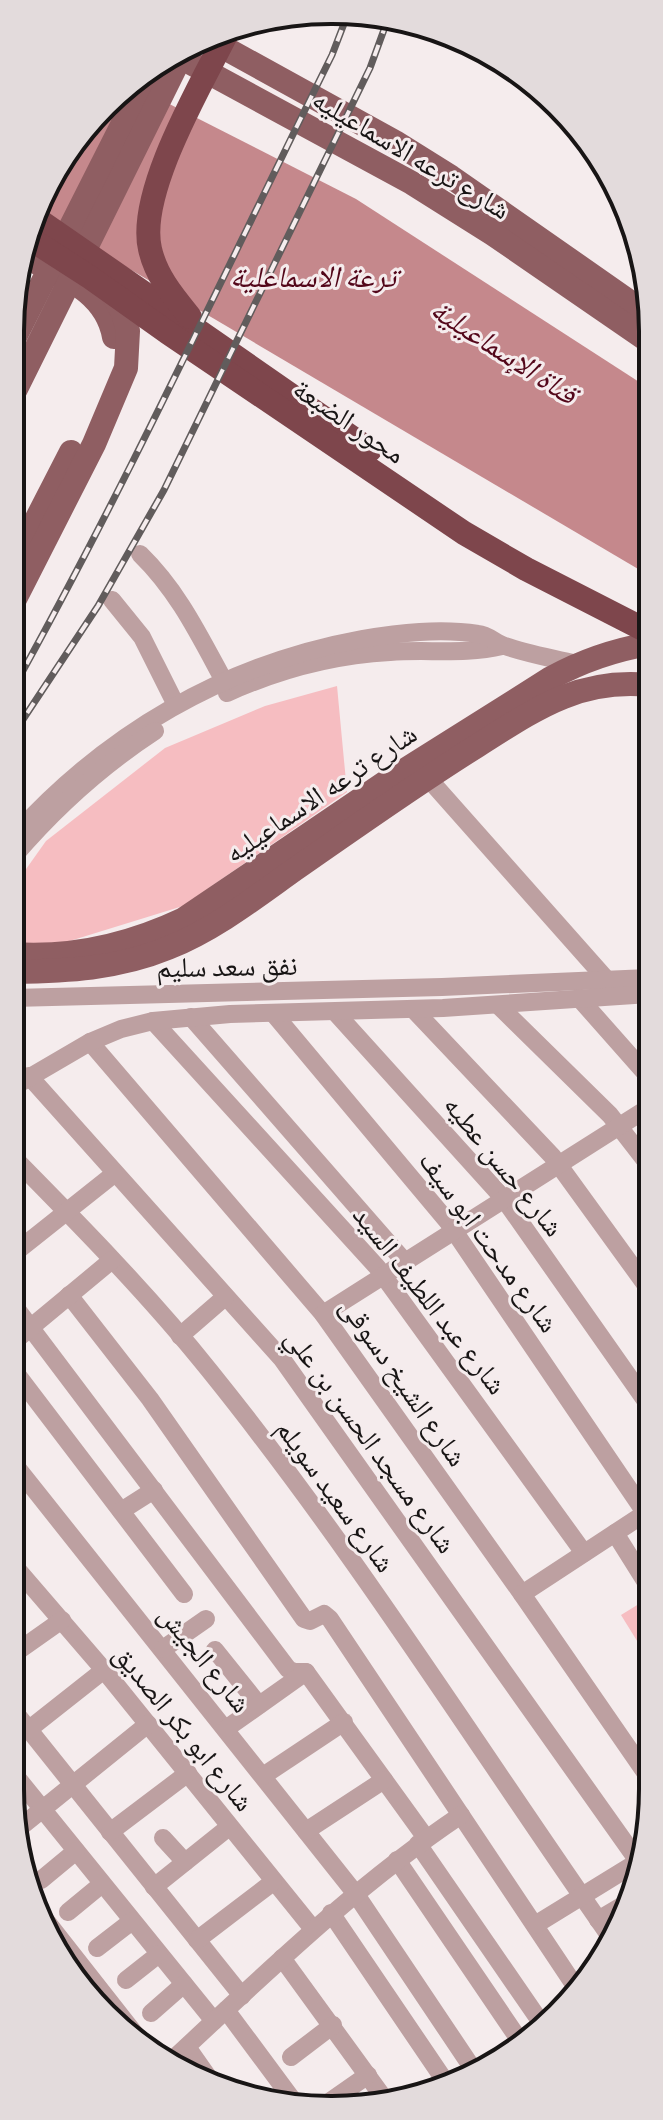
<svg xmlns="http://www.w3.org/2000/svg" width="663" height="2120" font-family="Barlow,'Noto Naskh Arabic',sans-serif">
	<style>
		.green { fill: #f6bdc1 }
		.water { fill: #c5888c }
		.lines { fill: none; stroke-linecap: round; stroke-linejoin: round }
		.minor { stroke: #bda0a1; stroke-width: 18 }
		.major { stroke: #8f5e62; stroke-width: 24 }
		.highway { stroke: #7e464c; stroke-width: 24 }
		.rail-casing { stroke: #615c5c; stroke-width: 7 }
		.rail { stroke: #f5eced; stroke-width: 4; stroke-dasharray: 12; stroke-linecap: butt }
		.labels { text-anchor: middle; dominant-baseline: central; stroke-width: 6; stroke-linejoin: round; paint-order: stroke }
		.street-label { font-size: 28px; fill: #181515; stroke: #f5eced }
		.water-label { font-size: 30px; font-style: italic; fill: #53071a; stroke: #f5eced }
		.rim { fill: none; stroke: #181515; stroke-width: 4 }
	</style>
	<rect width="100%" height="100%" fill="#f5eced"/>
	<g class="green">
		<polygon points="337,686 347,792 183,906 60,944 14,944 14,886 46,841 165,748 265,706"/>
		<polygon points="647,1599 647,1657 621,1615"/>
	</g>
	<polygon class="water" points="132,85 356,199 650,389 650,576 38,215 64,153"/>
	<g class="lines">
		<g class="minor">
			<path d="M140,554C178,591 199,635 224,681"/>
			<polyline points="112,600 142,637 176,705"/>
			<path d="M227,693C278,670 334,655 390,652C427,649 465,655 502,646"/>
			<polyline points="427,777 607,980"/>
			<path d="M14,836C107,733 225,664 362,639C399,633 440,628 478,634C489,635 495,643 505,646C528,654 552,658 576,664"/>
			<path d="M14,856C55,808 103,765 155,731"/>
			<polyline points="13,998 442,987 649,978"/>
			<polyline points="579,998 648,1076"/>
			<polyline points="498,1005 610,1115 648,1164"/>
			<polyline points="414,1010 553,1157 648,1288"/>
			<polyline points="335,1012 504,1199 648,1404"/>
			<polyline points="273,1013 448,1222 646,1514"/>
			<polyline points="191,1017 405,1262"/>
			<polyline points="153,1021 377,1267 584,1553"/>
			<polyline points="90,1042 323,1314 522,1594 647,1775"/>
			<polyline points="29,1076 282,1359 638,1861"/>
			<polyline points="13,1087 90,1042 121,1029 153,1021 230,1014 443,1008 649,994"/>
			<path d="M13,1157C80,1225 149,1295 209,1370C355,1551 478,1748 611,1938"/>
			<polyline points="12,1255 114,1174"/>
			<polyline points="69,1295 150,1399 304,1619 310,1621 324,1614 330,1619 577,1989"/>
			<polyline points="12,1303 288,1669 294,1672 306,1672 426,1838"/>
			<polyline points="323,1314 648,1108"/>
			<polyline points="180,1336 225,1297"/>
			<polyline points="12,1343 112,1260"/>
			<polyline points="12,1368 184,1594"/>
			<polyline points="11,1460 355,1893 475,2072"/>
			<polyline points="121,1511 154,1490"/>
			<polyline points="615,1533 647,1584"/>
			<polyline points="11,1562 104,1670 313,1929"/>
			<polyline points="522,1594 647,1512"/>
			<polyline points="163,1649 206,1619"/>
			<polyline points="215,1650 259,1705"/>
			<polyline points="11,1656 62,1620"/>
			<polyline points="10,1706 242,1996"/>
			<polyline points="227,1728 306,1672"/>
			<polyline points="28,1730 104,1670"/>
			<polyline points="10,1769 214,2021"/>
			<polyline points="263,1776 344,1722"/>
			<polyline points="18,1829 148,1724"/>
			<polyline points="306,1831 384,1780"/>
			<polyline points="110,1832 188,1773"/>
			<polyline points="163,1838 185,1862"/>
			<polyline points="418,1844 542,2024"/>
			<polyline points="397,1860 522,2044"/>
			<polyline points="41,1880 76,1851"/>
			<polyline points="154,1887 229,1827"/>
			<polyline points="33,1904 139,2039"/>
			<polyline points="68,1912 102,1884"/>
			<polyline points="331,1913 447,2084"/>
			<polyline points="598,1920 625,1904"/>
			<polyline points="535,1925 644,1858"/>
			<polyline points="197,1940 273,1882"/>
			<polyline points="97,1948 132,1921"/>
			<polyline points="282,1958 386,2101"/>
			<polyline points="126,1980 159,1954"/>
			<polyline points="226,2010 298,2107"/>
			<polyline points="151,2013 184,1984"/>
			<polyline points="187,2047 213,2084"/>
			<polyline points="291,2057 333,2025"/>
			<path d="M170,2062C264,1975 355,1886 461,1815"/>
			<polyline points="325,2105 368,2075"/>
		</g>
		<g class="major">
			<polyline points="210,40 395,142 451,177 650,316"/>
			<polyline points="176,55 412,183 493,234 650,342"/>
			<path d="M22,255C59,275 106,290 114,337"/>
			<polyline points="16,335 153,64"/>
			<polyline points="16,389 183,52"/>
			<polyline points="15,561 71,452"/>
			<polyline points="15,599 94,444 126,368 128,331 123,313 109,288"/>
			<path d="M13,954C74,958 129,945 184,919L389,780L551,678C582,661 614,650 649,644"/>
			<path d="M13,972C67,971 117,969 168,948C213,930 252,900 291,872C353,829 413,786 477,746C534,710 578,678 649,685"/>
		</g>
		<g class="highway">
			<polyline points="37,219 370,450"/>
			<polyline points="29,238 91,278 167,332 464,533 526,569 649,632"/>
			<path d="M190,317C173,296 156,276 150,249C137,193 201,85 227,33"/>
		</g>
		<g class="rail-casing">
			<g id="rail">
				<path d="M15,685C129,480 228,265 332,55L347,16"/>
				<polyline points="14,733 98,606 164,490 370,68 389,16"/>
			</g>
		</g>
		<use href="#rail" class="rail"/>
	</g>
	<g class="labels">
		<g class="street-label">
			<text transform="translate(412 153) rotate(31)">شارع ترعه الاسماعيليه</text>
			<text transform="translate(350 420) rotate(34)">محور الضبعة</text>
			<text transform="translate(320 792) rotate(-34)">شارع ترعه الاسماعيليه</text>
			<text transform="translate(227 965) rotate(-1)">نفق سعد سليم</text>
			<text transform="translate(505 1165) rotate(51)">شارع حسن عطيه</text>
			<text transform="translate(490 1241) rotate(54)">شارع مدحت ابو سيف</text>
			<text transform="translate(431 1299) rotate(52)">شارع عبد اللطيف السيد</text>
			<text transform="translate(405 1381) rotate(55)">شارع الشيخ دسوقى</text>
			<text transform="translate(372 1440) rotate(54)">شارع مسجد الحسن بن علي</text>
			<text transform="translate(337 1495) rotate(54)">شارع سعيد سويلم</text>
			<text transform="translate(206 1658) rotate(51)">شارع الجيش</text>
			<text transform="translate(185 1727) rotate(51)">شارع ابو بكر الصديق</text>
		</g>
		<g class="water-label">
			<text x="313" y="275">ترعة الاسماعلية</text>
			<text transform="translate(505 350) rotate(33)">قناة الإسماعيلية</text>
		</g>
	</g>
	<path d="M0 0H663V2120H0ZM331 24H332A307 307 0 0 1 639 331V1789A307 307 0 0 1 332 2096H331A307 307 0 0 1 24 1789V331A307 307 0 0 1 331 24Z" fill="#e3dbdc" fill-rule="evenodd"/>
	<path class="rim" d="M331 24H332A307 307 0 0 1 639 331V1789A307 307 0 0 1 332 2096H331A307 307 0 0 1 24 1789V331A307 307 0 0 1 331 24Z"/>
</svg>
